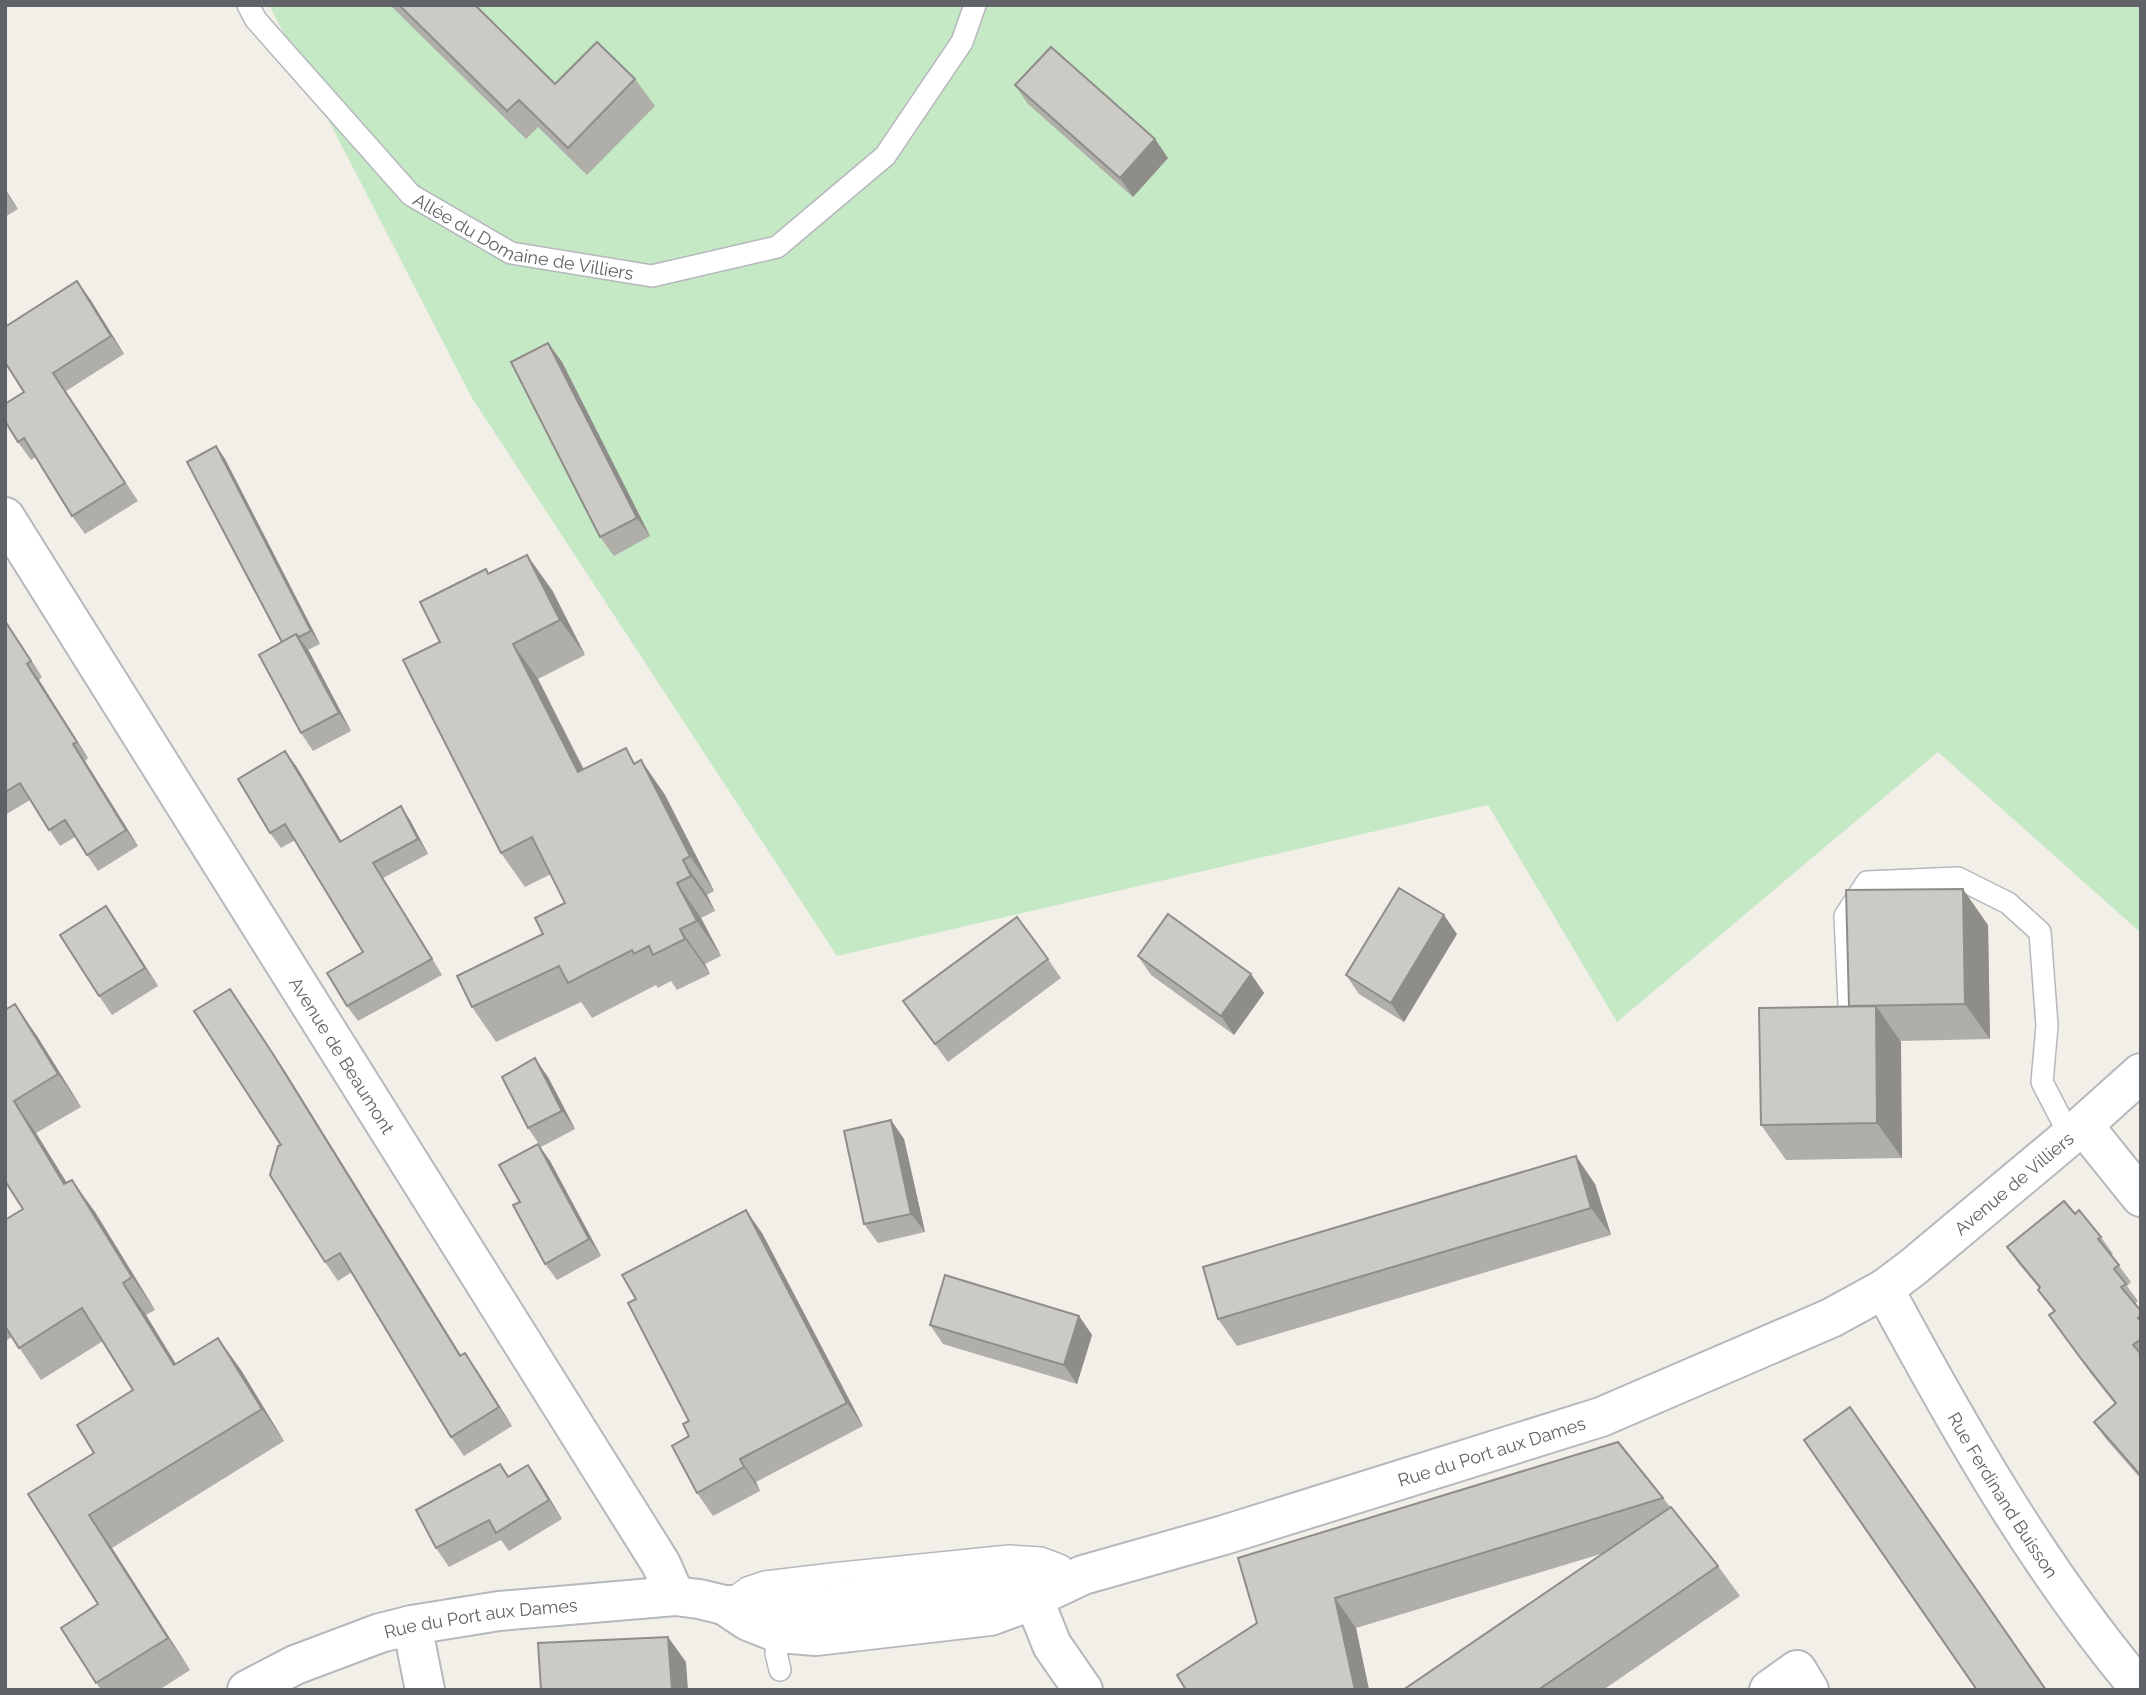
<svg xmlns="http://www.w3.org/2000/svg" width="2146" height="1695" font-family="Raleway,sans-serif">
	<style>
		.green { fill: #c5e8c5 }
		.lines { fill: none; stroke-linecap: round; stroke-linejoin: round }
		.lane-casing { stroke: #b5b8bc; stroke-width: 24 }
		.street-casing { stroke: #b5b8bc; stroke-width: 42 }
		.lane { stroke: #fff; stroke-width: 21 }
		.street { stroke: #fff; stroke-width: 38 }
		.wall { fill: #afaea9 }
		.shaded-wall { fill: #8f8d8a }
		.building { fill: #cccac5; stroke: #8f8d8a; stroke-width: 2 }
		.labels { text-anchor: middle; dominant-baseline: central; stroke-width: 5; stroke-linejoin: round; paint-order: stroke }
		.street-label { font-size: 18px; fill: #5f6368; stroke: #fff }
	</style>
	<rect width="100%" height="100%" fill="#f1efe8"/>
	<polygon class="green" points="269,5 2141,5 2141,933 1938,752 1617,1022 1488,805 837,956 472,398"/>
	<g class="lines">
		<g class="lane-casing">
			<g id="lane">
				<path id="s1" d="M248,5L256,20L411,195L511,253L652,276L777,247L885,156L962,42L975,5"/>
				<polyline points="1850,1026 1845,916 1867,882 1958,878 2008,903 2040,932 2047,1026 2042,1082 2070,1136"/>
				<polyline points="731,1600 747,1588 765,1582 832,1574 1009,1556 1041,1558 1062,1566"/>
				<polyline points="779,1625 776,1653 780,1670"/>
			</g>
		</g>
		<g class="street-casing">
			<g id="street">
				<path id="s2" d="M5,517L661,1564L675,1596"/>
				<polyline points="2083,1125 2141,1197"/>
				<path id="s3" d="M1884,1289C1959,1428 2038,1568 2141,1690"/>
				<polyline points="1032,1577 1040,1615 1052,1645 1083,1690"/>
				<path id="s4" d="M724,1605L748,1621L778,1633L816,1636L990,1616L1015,1607L1083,1575L1224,1535L1601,1417L1831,1318L1884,1289L1912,1268L2083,1125L2141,1073"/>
				<polyline points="412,1625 425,1690"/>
				<path id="s5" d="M247,1690L295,1665L380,1633L412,1625L499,1611L675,1596L699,1599L724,1605H818L957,1590L1032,1577L1057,1576"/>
				<polyline points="1769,1690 1797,1670 1809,1690"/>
			</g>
		</g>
		<use href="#lane" class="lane"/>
		<use href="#street" class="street"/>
	</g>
	<g class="wall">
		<polygon points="390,5 475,5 555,84 635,79 655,106 587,175 538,127 526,139"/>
		<polygon points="1015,85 1168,158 1133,197 1028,104"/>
		<polygon points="5,189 18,209 5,217"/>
		<polygon points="90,299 124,354 66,391 138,501 85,534 72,516 36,457 31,460 18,442 24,392"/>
		<polygon points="548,343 562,362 650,536 614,556 600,537"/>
		<polygon points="216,446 225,459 320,644 308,650 351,731 313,751 301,733 282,642"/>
		<polygon points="486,569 489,574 552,590 585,655 538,679 584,769 636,762 641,760 665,795 714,891 707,895 715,911 701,918 721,956 705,964 710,974 677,990 671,981 658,988 656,985 592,1018 581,1002 496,1042 472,1007 543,934 565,903 551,874 525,887 501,853"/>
		<polygon points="5,621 42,677 39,680 88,758 85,761 138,846 98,871 75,837 60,846 30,800 5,815"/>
		<polygon points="285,751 296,766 341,841 401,806 411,822 428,854 383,878 442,975 358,1021 347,1006 363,952 295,840 281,848 270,833"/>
		<polygon points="119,925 158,986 112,1015 99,996"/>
		<polygon points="1988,925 1990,1039 1900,1041 1902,1158 1786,1160 1761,1125 1850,1007"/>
		<polygon points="1457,934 1404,1022 1359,994 1346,975"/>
		<polygon points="1138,956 1251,974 1264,993 1234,1035 1151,975"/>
		<polygon points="1048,959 1061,978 948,1062 903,1001"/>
		<polygon points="243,1008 286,1073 461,1355 478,1372 512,1426 464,1456 451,1437 352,1272 338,1281 325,1262 281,1145"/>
		<polygon points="5,1010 37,1036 81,1107 36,1133 67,1183 95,1212 155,1310 146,1315 176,1364 218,1338 241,1370 284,1441 112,1548 190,1670 159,1690 101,1690 61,1628 98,1604 28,1494 94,1453 133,1390 103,1341 41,1380 12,1337 5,1341 5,1220 23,1209"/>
		<polygon points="548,1077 575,1129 541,1147 528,1128"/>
		<polygon points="904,1139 925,1232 878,1243 864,1224"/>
		<polygon points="538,1144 550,1161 601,1256 557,1280 545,1264"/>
		<polygon points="1595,1184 1611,1235 1237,1346 1218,1319"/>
		<polygon points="2075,1214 2101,1237 2113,1254 2111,1255 2131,1282 2127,1286 2138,1301 2135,1304 2141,1311 2141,1479 2106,1439 2094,1422 2115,1404 2091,1374 2049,1315 2054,1312 2038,1290 2039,1288 2019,1264 2007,1247"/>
		<polygon points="762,1233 863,1426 756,1482 760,1491 713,1516 697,1493 689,1436"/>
		<polygon points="1079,1316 1092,1335 1077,1384 943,1344 930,1325"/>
		<polygon points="500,1464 509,1476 528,1465 541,1484 562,1519 509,1551 501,1540 449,1567 436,1548"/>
		<polygon points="1663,1498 1718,1566 1740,1596 1603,1690 1403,1690 1604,1553 1356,1628 1369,1690 1186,1690 1257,1623 1238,1558"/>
	</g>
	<g class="shaded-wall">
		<polygon points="1155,139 1168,158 1133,197 1120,178"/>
		<polygon points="5,189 18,209 5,191"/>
		<polygon points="77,281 90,299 124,354 111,336"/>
		<polygon points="548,343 562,362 650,536 637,518"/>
		<polygon points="216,446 225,459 320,644 311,631"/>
		<polygon points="527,555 552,590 585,655 560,620"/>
		<polygon points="5,621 16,637 42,677 31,661"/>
		<polygon points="296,634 309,651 351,731 339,713"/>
		<polygon points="513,644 538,679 602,807 578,772"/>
		<polygon points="27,664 39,680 88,758 77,742"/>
		<polygon points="73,744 85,761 138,846 126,830"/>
		<polygon points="285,751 296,766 351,857 340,842"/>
		<polygon points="641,760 665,795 714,891 690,856"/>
		<polygon points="401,806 411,822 428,854 418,839"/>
		<polygon points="683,860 707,895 715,911 691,876"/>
		<polygon points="373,863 383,878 442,975 432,959"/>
		<polygon points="677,883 701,918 721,956 697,921"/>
		<polygon points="1963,889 1988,925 1990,1039 1965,1004"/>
		<polygon points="106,906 119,925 158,986 145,968"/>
		<polygon points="1444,915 1457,934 1404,1022 1391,1003"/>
		<polygon points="680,929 705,964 710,974 685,939"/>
		<polygon points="1251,974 1264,993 1234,1035 1221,1016"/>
		<polygon points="230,989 286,1073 473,1375 460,1356"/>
		<polygon points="15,1004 37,1036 81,1107 58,1074"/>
		<polygon points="1876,1006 1901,1042 1902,1158 1877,1123"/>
		<polygon points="535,1058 548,1077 575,1129 562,1111"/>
		<polygon points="14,1101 36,1133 87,1216 64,1184"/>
		<polygon points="891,1120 904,1139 925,1232 911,1214"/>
		<polygon points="538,1144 550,1161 601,1256 589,1239"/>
		<polygon points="1576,1156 1595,1184 1611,1235 1591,1208"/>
		<polygon points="72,1180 95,1212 155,1310 132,1277"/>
		<polygon points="746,1210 762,1233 863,1426 847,1403"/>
		<polygon points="123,1283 146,1315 196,1397 174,1365"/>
		<polygon points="1079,1316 1092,1335 1077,1384 1064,1365"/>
		<polygon points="218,1338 241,1370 284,1441 262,1409"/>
		<polygon points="465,1353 478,1372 512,1426 499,1407"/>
		<polygon points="740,1459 756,1482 760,1491 744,1467"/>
		<polygon points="528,1465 541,1484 562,1519 549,1500"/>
		<polygon points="89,1515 112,1548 190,1670 168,1638"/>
		<polygon points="1335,1598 1356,1628 1369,1690 1355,1690"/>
		<polygon points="668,1637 686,1662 688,1690 672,1690"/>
	</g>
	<g class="building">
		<polygon points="399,5 475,5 555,84 597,42 635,79 568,148 519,100 507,111"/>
		<polygon points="1051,47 1155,139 1120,178 1015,85"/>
		<polygon points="77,281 111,336 53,373 125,483 72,516 24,438 18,442 5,421 5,404 24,392 5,362 5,327"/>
		<polygon points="548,343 637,518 600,537 511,362"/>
		<polygon points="216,446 311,631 299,637 296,634 282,642 187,462"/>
		<polygon points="527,555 560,620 513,644 578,772 626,748 634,764 641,760 690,856 683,860 691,876 677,883 697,921 680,929 685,939 653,955 649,946 634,954 632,950 568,983 559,966 472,1007 457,976 543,934 535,918 565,903 532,837 501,853 403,660 440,642 420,602 486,569 488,574"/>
		<polygon points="5,621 31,661 27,664 77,742 73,744 126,830 87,855 65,820 49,830 20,783 5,792"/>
		<polygon points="296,634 339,713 301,733 259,655"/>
		<polygon points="285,751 340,842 401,806 418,839 373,863 432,959 347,1006 327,973 363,952 285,824 270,833 238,779"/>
		<polygon points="1399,888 1444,915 1391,1003 1346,975"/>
		<polygon points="1963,889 1965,1004 1849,1006 1846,890"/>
		<polygon points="106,906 145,968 99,996 60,935"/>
		<polygon points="1168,914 1251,974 1221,1016 1138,956"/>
		<polygon points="1017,917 1048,959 935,1044 903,1001"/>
		<polygon points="230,989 273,1054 460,1356 465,1353 499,1407 451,1437 340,1253 325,1262 270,1175 278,1146 281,1145 194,1011"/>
		<polygon points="15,1004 58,1074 14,1101 64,1184 72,1180 132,1277 123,1283 174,1365 218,1338 262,1409 89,1515 168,1638 96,1683 61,1628 98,1604 28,1494 94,1453 77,1425 133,1390 82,1308 19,1348 5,1326 5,1220 23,1209 5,1181 5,1010"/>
		<polygon points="1876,1006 1877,1123 1761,1125 1759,1008"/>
		<polygon points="535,1058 562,1111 528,1128 502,1077"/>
		<polygon points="891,1120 911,1214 864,1224 844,1131"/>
		<polygon points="538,1144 589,1239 545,1264 513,1205 520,1202 499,1165"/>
		<polygon points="1576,1156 1591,1208 1218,1319 1203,1267"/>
		<polygon points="2064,1201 2075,1214 2079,1210 2101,1237 2098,1239 2119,1265 2114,1269 2126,1284 2121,1287 2141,1311 2141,1315 2138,1318 2141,1321 2141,1339 2133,1345 2141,1354 2141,1476 2094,1422 2116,1403 2079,1356 2049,1315 2055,1311 2038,1290 2040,1287 2007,1247"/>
		<polygon points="746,1210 847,1403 740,1459 744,1467 697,1493 672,1446 689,1436 683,1424 689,1421 628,1303 636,1299 622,1275"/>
		<polygon points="945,1275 1079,1316 1064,1365 930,1325"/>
		<polygon points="1850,1407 2046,1690 1977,1690 1804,1440"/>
		<polygon points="1618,1442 1663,1498 1335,1598 1355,1690 1186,1690 1177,1675 1257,1623 1238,1558"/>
		<polygon points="500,1464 508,1477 528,1465 549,1500 496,1533 489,1520 436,1548 416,1510"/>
		<polygon points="1671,1507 1718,1566 1538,1690 1403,1690"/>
		<polygon points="668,1637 672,1690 541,1690 538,1643"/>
	</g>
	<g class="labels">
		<g class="street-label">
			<text stroke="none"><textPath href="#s1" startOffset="373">Allée du Domaine de Villiers</textPath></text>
			<text stroke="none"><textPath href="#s2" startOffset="635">Avenue de Beaumont</textPath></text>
			<text stroke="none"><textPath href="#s4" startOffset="1396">Avenue de Villiers</textPath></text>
			<text stroke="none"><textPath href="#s4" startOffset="803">Rue du Port aux Dames</textPath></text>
			<text stroke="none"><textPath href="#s3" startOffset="238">Rue Ferdinand Buisson</textPath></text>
			<text stroke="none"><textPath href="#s5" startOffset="247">Rue du Port aux Dames</textPath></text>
		</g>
	</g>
	<rect width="2146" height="1695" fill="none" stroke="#5f6368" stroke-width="14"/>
</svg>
